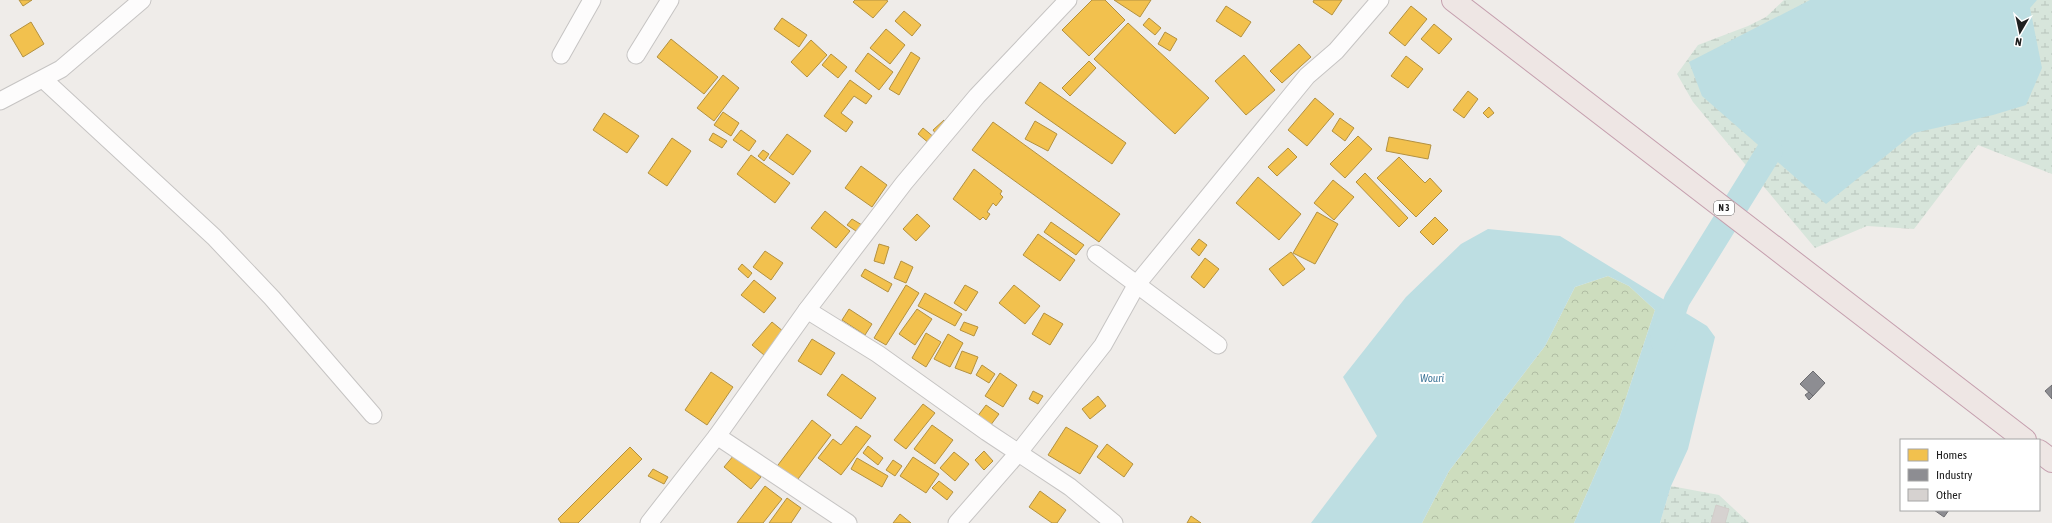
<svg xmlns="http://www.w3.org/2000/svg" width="2052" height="523" font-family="'Asap Condensed',sans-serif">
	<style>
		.forest { fill: url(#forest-crowns) }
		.wetland { fill: url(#wetland-marsh) }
		.water { fill: #bddee2 }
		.homes { fill: #f2c14e; stroke: #b39140 }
		.industry { fill: #8d8d92; stroke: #6c6c70 }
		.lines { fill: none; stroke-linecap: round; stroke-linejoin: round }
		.river { stroke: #bddee2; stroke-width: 26 }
		.building { fill: #d6d2d0; stroke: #d2cdca }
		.minor-casing { stroke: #c6c4c3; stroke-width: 19 }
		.trunk-casing { stroke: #c59fae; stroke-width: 24 }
		.minor { stroke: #fdfcfc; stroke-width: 17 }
		.trunk { stroke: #eee6e4; stroke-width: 22 }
		.labels { text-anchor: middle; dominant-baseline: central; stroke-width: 4; stroke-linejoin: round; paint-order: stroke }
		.shield { fill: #fff; stroke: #636363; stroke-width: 1 }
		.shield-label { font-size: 9px; font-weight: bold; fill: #202020 }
		.water-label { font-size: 11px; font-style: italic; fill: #41789a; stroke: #fff }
	</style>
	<defs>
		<pattern id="forest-crowns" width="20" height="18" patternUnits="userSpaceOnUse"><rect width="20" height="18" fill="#cdddbe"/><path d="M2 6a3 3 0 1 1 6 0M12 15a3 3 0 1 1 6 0" fill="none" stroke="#b0bda3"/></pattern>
		<pattern id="wetland-marsh" width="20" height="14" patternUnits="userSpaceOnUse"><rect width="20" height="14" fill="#d7e5db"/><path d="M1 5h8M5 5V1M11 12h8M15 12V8" fill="none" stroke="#b8c4bc"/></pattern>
	</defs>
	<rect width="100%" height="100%" fill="#efece9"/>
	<polygon class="forest" points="1608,276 1629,286 1655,310 1619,419 1574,523 1422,523 1449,471 1545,346 1575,287"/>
	<g class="wetland">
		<polygon points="1784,0 2052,0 2052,174 1978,145 1914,229 1867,226 1815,248 1693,102 1677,74 1698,45 1748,26 1766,17"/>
		<polygon points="1671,486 1719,495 1749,523 1660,523"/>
	</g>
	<g class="water">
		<polygon points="1810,0 2037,0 2030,8 2042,68 2026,105 1993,115 1914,133 1826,204 1702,96 1689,62"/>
		<polygon points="1488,229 1560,236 1707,326 1715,337 1688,449 1671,486 1660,523 1574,523 1619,419 1655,310 1629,286 1608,276 1575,287 1545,346 1449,471 1422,523 1311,523 1377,436 1343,377 1406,297 1461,244"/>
	</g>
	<g class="homes">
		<polygon points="19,0 32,0 23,6"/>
		<polygon points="855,0 886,0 888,1 873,18 853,2"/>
		<polygon points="1092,0 1105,0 1125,20 1089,56 1062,30"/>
		<polygon points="1114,0 1151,0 1140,17"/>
		<polygon points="1314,0 1342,0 1332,15 1313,2"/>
		<polygon points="1226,6 1251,22 1241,37 1216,21"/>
		<polygon points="1411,6 1427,19 1405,46 1389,33"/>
		<polygon points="904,11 921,25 912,36 895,21"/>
		<polygon points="782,18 807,35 799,47 774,29"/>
		<polygon points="1149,18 1161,28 1155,35 1143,25"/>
		<polygon points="31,22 44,44 23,57 10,35"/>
		<polygon points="1128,23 1209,98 1175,134 1094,59"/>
		<polygon points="1434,24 1452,39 1439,54 1421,39"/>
		<polygon points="886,29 905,45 890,64 870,48"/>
		<polygon points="1165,32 1177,39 1170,51 1158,44"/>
		<polygon points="671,39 718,77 704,94 657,57"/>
		<polygon points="811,40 827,55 807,77 791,62"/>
		<polygon points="1299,44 1311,57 1282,83 1270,71"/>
		<polygon points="911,52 920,58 899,95 889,89"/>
		<polygon points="868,53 893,72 879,90 855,71"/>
		<polygon points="831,54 847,67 838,78 822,65"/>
		<polygon points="1244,55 1275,90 1246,115 1215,81"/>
		<polygon points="1406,56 1423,69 1408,88 1391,76"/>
		<polygon points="1089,61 1096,68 1070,96 1062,88"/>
		<polygon points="723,75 739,88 714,121 697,108"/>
		<polygon points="850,80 872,96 866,104 854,96 841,113 853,122 846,132 824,116"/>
		<polygon points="1040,82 1126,143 1112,164 1025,103"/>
		<polygon points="1468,91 1478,99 1464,118 1453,110"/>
		<polygon points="1315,98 1334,114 1307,146 1288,130"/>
		<polygon points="1489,107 1494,113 1488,118 1483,113"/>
		<polygon points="723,112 739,123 731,136 714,125"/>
		<polygon points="604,113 639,136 627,153 593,130"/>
		<polygon points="1340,118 1354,128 1345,141 1332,131"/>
		<polygon points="944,120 947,124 936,134 933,130"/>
		<polygon points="1035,121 1057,134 1048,151 1025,139"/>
		<polygon points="993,122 1120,214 1099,242 972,150"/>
		<polygon points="923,128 935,138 930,144 918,134"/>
		<polygon points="741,130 756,141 749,151 733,140"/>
		<polygon points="713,133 727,141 722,148 709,140"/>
		<polygon points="787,134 811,151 793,175 769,158"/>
		<polygon points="1358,136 1372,149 1345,178 1330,164"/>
		<polygon points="1389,137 1431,145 1428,159 1386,151"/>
		<polygon points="672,138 691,151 667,186 648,173"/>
		<polygon points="1288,148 1297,157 1277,176 1268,167"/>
		<polygon points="763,150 769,154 764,161 758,156"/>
		<polygon points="751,155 790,183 775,203 737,174"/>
		<polygon points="1399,157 1425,183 1430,178 1442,191 1416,217 1377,178"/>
		<polygon points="861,166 887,185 872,207 845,188"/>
		<polygon points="974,169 1002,191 1000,194 1003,197 996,206 993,203 987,212 990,214 986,220 983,217 980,220 953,199"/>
		<polygon points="1365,173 1408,218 1399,227 1356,182"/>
		<polygon points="1258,177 1301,214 1279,240 1236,203"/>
		<polygon points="1333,180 1354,197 1334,220 1314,203"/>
		<polygon points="825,211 850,231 836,248 811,228"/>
		<polygon points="1317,212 1338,224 1315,264 1293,253"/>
		<polygon points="917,214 930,226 916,241 903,229"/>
		<polygon points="1435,217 1448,230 1433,245 1420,232"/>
		<polygon points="852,219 867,228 862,235 847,225"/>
		<polygon points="1051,222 1084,245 1076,255 1044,232"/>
		<polygon points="1038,234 1075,260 1060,281 1023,255"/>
		<polygon points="1199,239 1207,245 1199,256 1191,249"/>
		<polygon points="879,244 889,247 884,264 874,261"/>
		<polygon points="765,251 783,263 771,280 753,267"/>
		<polygon points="1291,252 1305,269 1283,286 1269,269"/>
		<polygon points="1205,258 1219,269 1204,288 1191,277"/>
		<polygon points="901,261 913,267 906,283 894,278"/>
		<polygon points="742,264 752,273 748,278 738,269"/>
		<polygon points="865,269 892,284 888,292 861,276"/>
		<polygon points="754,280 776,298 764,313 741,295"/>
		<polygon points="906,285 919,293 886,345 874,338"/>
		<polygon points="965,285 978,292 966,311 954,303"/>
		<polygon points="1014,285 1040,306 1025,324 999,303"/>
		<polygon points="925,293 962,314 955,326 918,306"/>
		<polygon points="849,309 872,324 865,335 842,320"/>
		<polygon points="917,309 932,319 915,345 899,334"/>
		<polygon points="1044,313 1063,324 1050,345 1032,334"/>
		<polygon points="772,322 784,332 764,355 752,345"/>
		<polygon points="964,322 978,327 974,336 960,330"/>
		<polygon points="926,333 941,342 926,367 912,358"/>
		<polygon points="948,334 963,343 950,367 934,359"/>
		<polygon points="812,339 835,353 821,375 798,361"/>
		<polygon points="962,351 978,357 971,374 955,368"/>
		<polygon points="982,365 995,374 989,383 976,375"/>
		<polygon points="711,372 733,387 707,425 685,410"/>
		<polygon points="1000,373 1017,385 1003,407 985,396"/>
		<polygon points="842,374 876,398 861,419 827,395"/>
		<polygon points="1033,391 1043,396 1038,404 1029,399"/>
		<polygon points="1098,396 1106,406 1090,419 1082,409"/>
		<polygon points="923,404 935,413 906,449 894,440"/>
		<polygon points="986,405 999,414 990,426 977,417"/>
		<polygon points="812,420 831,435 795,483 775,469"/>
		<polygon points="932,425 953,440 935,464 914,449"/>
		<polygon points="856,426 871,436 841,475 818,458 833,439 841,445"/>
		<polygon points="1066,427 1098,446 1080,474 1048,455"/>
		<polygon points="1107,444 1133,464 1124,477 1097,457"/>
		<polygon points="868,446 883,458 878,465 863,453"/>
		<polygon points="630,447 642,459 578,523 561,523 558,519"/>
		<polygon points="984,451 993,461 984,470 975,460"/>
		<polygon points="954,452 969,464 955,481 940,468"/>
		<polygon points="734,455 761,477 751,489 724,467"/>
		<polygon points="913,457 939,474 926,493 900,476"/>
		<polygon points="857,458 888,476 882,487 851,469"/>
		<polygon points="893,460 902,466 895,476 886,470"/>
		<polygon points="653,469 668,477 664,484 648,476"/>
		<polygon points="939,481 953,492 947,500 932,488"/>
		<polygon points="765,486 782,499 763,523 737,523"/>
		<polygon points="1040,491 1066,510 1057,523 1052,523 1029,507"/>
		<polygon points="787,498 801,508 791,523 769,523"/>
		<polygon points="900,514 911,523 893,523"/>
		<polygon points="1191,516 1201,523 1187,523"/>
	</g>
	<g class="industry">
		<polygon points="1813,371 1825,383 1813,396 1800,384"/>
		<polygon points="2052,385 2052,399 2045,391"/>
		<polygon points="1809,392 1813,396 1809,400 1805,395"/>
		<polygon points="1934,510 1949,510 1944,517"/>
	</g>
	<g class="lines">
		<polyline class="river" points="1663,340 1677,300 1770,150"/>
	</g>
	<polygon class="building" points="1716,505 1729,509 1725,523 1711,523"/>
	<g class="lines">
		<g class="minor-casing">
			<g id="minor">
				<polyline points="561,55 592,0"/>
				<polyline points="636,55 670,0"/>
				<polyline points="43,79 214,237 272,298 373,415"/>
				<polyline points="0,101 61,69 142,0"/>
				<polyline points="1096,254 1218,345"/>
				<polyline points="807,310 878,354 987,432 1070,487 1114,523"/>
				<polyline points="717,436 848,523"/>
				<polyline points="649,523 717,436 807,310 904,183 977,96 1068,0"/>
				<polyline points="957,523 1019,452 1103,345 1137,284 1307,76 1336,51 1380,0"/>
			</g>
		</g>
		<g class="trunk-casing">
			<g id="trunk">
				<polyline points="1453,0 2025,440"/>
				<polyline points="2039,451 2052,461"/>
			</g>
		</g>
		<use href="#minor" class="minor"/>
		<use href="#trunk" class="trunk"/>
	</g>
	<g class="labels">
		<rect class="shield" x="1714" y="201" width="20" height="14" rx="3"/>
		<g class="shield-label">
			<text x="1724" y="208">N 3</text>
		</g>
		<g class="water-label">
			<text x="1432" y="378">Wouri</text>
		</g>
	</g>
	<rect x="1900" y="439" width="140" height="72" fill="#ffffff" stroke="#a6a6a6"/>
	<rect x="1908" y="449" width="20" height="12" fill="#f2c14e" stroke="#a6a6a6"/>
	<text x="1936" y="459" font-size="12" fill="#202020">Homes</text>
	<rect x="1908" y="469" width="20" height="12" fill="#8d8d92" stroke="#a6a6a6"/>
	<text x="1936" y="479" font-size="12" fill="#202020">Industry</text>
	<rect x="1908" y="489" width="20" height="12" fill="#d6d2d0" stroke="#a6a6a6"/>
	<text x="1936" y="499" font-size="12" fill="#202020">Other</text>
	<g transform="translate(2020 32) rotate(189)" stroke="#ffffff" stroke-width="3" paint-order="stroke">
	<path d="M0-3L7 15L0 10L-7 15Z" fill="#202020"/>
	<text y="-6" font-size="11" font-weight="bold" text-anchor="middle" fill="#202020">N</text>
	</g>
</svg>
